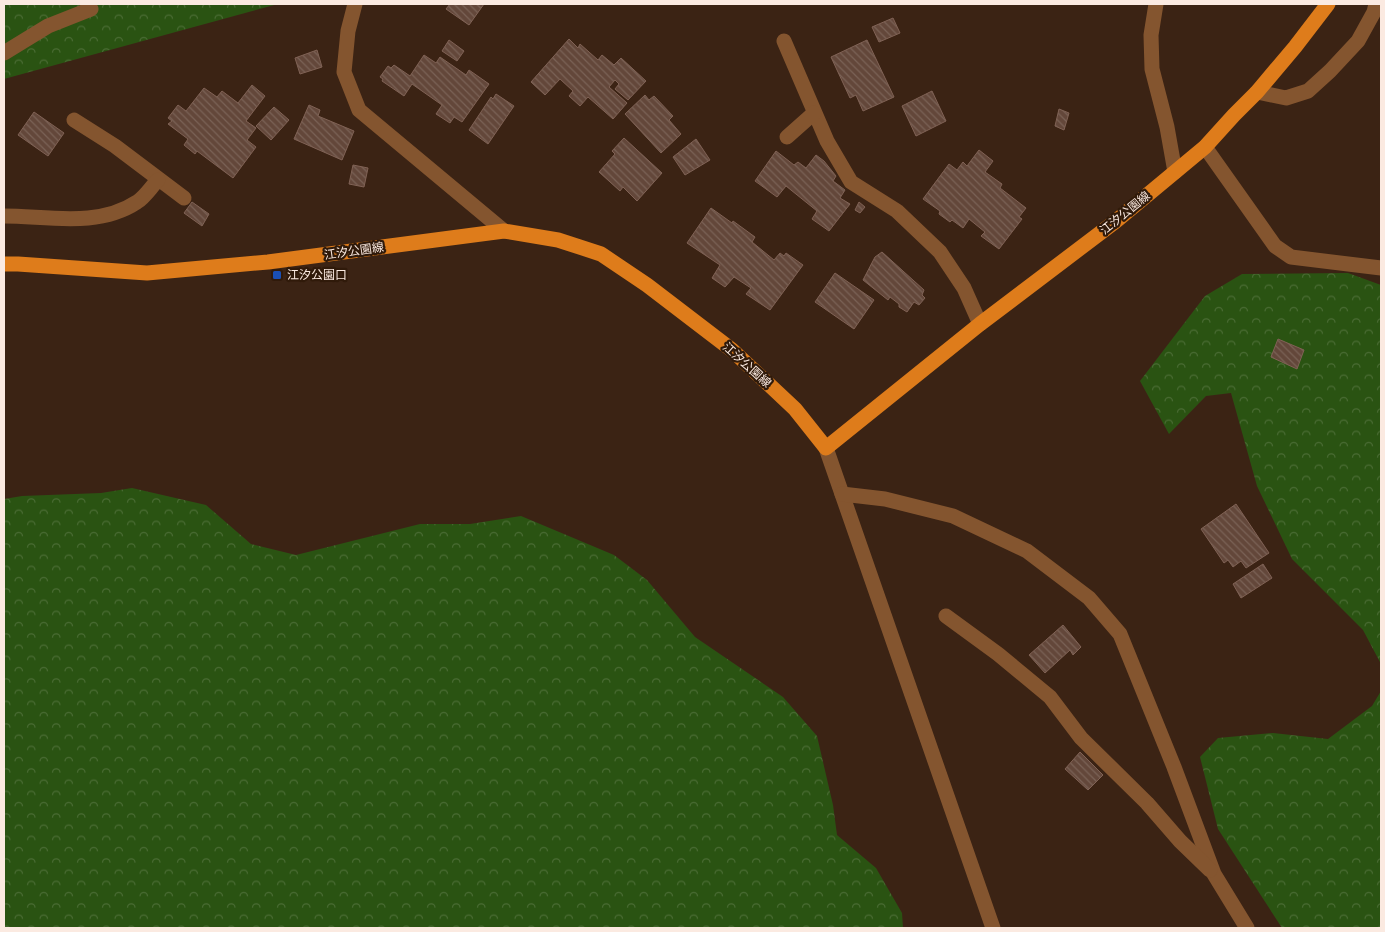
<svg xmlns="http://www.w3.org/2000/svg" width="1385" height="932" font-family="Raleway,'Noto Sans JP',sans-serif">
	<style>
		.forest { fill: url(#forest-crowns) }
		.building { fill: url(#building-back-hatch); stroke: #806255 }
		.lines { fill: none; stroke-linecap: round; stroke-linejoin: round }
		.minor { stroke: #84552f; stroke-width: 15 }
		.major { stroke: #de7c1b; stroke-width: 15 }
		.transit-dot { fill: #1a4fb4; stroke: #301a0a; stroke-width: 2 }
		.labels { text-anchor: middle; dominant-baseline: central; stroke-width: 4.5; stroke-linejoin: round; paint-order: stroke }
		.street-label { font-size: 12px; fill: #fbeae1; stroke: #301a0a }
		.poi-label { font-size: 12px; fill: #fbeae1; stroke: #301a0a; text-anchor: start }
	</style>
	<defs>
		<pattern id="forest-crowns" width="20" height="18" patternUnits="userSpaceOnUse" patternTransform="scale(1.25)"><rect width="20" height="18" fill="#2a5312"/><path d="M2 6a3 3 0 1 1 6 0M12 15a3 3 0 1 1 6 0" fill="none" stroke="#4a6c34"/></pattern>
		<pattern id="building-back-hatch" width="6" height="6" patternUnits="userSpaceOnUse" patternTransform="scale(1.25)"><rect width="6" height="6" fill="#63473a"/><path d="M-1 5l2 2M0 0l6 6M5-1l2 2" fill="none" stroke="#7a6256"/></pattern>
	</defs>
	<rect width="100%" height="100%" fill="#3b2314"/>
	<g class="forest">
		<polygon points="4,4 278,4 4,79"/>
		<polygon points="1348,273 1381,285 1381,664 1363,630 1292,559 1257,486 1231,393 1206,396 1169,434 1140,381 1205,296 1242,274"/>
		<polygon points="132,488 206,505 251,544 296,555 420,524 470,524 521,516 614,555 647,580 695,637 783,697 817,736 833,805 837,835 876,868 902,913 903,928 4,928 4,499 22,496 101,493"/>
		<polygon points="1381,691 1381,928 1282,928 1218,829 1200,757 1218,738 1273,733 1328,739 1372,706"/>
	</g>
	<g class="building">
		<polygon points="450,4 484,4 469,25 446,9"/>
		<polygon points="893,18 900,33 879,42 872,27"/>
		<polygon points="569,39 578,48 580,44 598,60 602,55 614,65 621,58 646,81 628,100 615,89 619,84 615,80 609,87 627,103 613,119 588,97 580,106 569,96 573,91 560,79 545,95 531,82"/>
		<polygon points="449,40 464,51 457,61 442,51"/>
		<polygon points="867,40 894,97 863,111 856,95 850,98 831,57"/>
		<polygon points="317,50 322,67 300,74 295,58"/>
		<polygon points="424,55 436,63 440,57 466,75 469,70 489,84 462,122 454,117 450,123 436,114 442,105 412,84 404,96 382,81 383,79 380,77 388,66 391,68 394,65 410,76"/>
		<polygon points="252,85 265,96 246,121 256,128 247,140 256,147 233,178 197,151 195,154 184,145 188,139 168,124 172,121 168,118 178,105 186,111 204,88 217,97 222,91 238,103"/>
		<polygon points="932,91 946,121 916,136 902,106"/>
		<polygon points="496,94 514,106 488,144 469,130 491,97 493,99"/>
		<polygon points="645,95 649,100 654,96 673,116 669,120 681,134 661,153 625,114"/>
		<polygon points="309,105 320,110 318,116 354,131 342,160 294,139"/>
		<polygon points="274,107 289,120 271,140 256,126"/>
		<polygon points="1059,109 1069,113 1064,130 1055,126"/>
		<polygon points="34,112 64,133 48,156 18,135"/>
		<polygon points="624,138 662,173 637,201 623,187 620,191 599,172 615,154 612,151"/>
		<polygon points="696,139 710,160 685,175 673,157"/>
		<polygon points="979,150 993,161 985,172 1002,184 1000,188 1026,208 1019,217 1022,219 999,249 981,236 985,232 969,219 963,228 952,220 950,222 939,214 940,211 923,199 949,164 957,170 963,162 967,166"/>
		<polygon points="776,151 794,165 798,162 806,168 816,155 824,161 836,176 833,181 845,190 840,198 850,204 829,231 812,219 817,211 786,186 777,197 755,181"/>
		<polygon points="353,165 368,168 364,187 349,184"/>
		<polygon points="192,202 209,214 202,226 184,213"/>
		<polygon points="859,202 865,207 860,213 855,210"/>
		<polygon points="711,208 732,223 733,221 755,237 752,242 774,260 780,253 784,256 786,253 803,265 770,310 746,294 751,288 734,277 725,287 712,278 720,265 687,243"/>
		<polygon points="882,252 924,290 922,295 925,298 919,305 914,302 907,312 899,307 899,304 890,297 888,300 863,280 875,257"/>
		<polygon points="835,273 874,300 854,329 815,302"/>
		<polygon points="1278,339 1304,350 1297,369 1271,357"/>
		<polygon points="1236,504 1269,553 1246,568 1241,561 1233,567 1228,560 1224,563 1201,529"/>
		<polygon points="1263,564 1272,578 1241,598 1233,584"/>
		<polygon points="1063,625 1081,647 1073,655 1070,650 1045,673 1029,655"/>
		<polygon points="1080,752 1103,775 1088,790 1065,769"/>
	</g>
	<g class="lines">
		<g class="minor">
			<polyline points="355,4 348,31 344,72 359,110 504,231"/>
			<polyline points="1156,4 1151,35 1152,69 1167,127 1175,172"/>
			<polyline points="784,41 827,141 851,182 897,211 940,252 964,288 980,324"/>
			<polyline points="4,53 48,26 91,9"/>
			<polyline points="1257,92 1286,98 1308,91 1330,71 1358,41 1374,12 1376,4"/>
			<polyline points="74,120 115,146 184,198"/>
			<polyline points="787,137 814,113"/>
			<polyline points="1205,147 1275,246 1291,257 1381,268"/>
			<path d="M4,216C47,216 98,228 137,202C145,197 151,187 158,180"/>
			<polyline points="826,448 993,928"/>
			<polyline points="842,494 885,499 953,516 1027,551 1089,598 1120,634 1174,767 1214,874 1247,928"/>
			<polyline points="946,616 998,654 1050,697 1081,738 1147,803 1180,841 1210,870"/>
		</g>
		<polyline class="major" points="4,264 18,264 147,273 268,262 504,231 558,240 601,254 647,285 732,350 795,409 826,448 980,324 1116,221 1205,147 1234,115 1257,92 1295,47 1328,4"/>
	</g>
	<rect class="transit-dot" x="272" y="270" width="10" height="10" rx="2.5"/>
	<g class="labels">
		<g class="street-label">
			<text transform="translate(1125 213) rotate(-39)">江汐公園線</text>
			<text transform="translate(354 251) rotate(-8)">江汐公園線</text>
			<text transform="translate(747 365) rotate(42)">江汐公園線</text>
		</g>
		<g class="poi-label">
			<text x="287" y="275">江汐公園口</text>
		</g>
	</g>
	<rect width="1385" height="932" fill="none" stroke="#fbeae1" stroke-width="10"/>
</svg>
